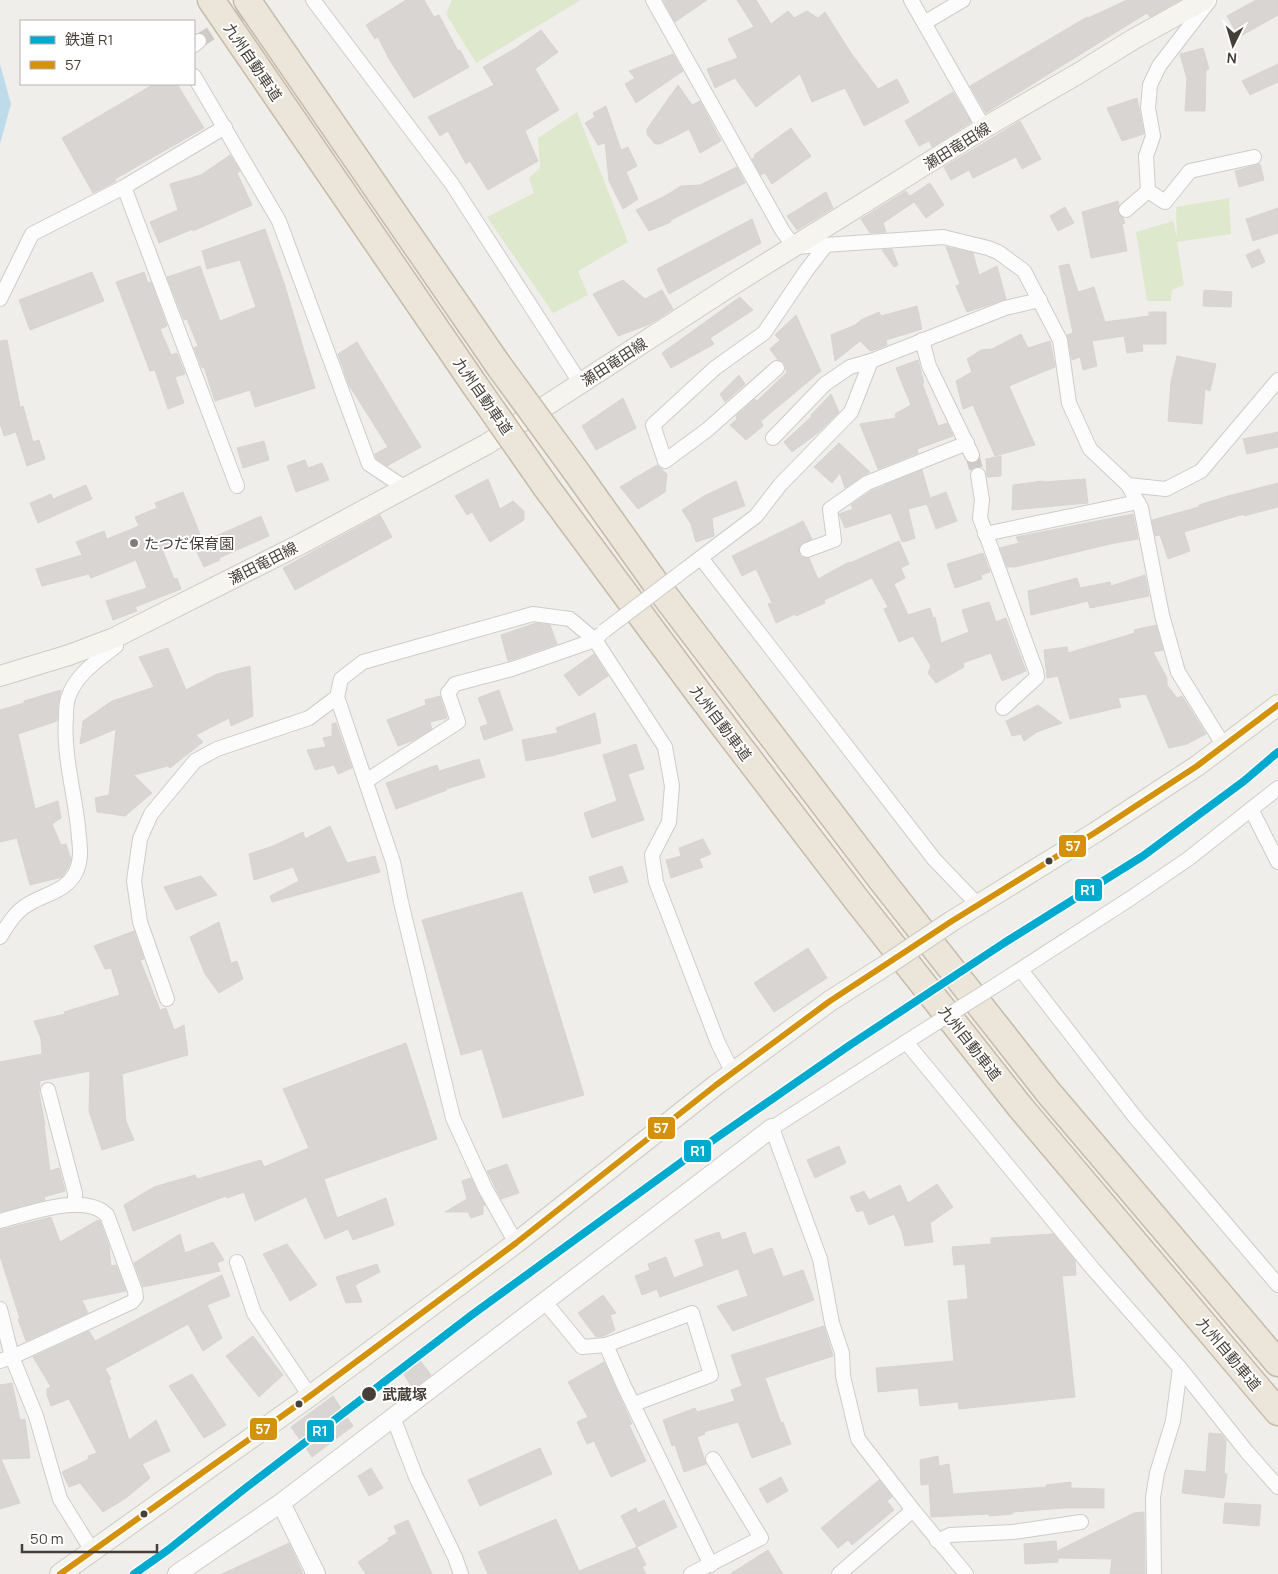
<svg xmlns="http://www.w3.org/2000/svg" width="1278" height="1574" font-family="Manrope,'Noto Sans JP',sans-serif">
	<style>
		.green { fill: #dee8cc }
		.water { fill: #bedbeb }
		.building { fill: #d8d5d2; stroke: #d8d5d1 }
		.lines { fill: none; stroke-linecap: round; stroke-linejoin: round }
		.minor-tunnel { stroke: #cecbc7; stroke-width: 14; stroke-dasharray: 14 7; stroke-linecap: butt }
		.minor-casing { stroke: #ceccc8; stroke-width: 16 }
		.tertiary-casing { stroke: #ceccc8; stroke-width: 20 }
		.secondary-casing { stroke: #cecbc2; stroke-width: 22 }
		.motorway-casing { stroke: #c6baa8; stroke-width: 29 }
		.minor { stroke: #fdfcfc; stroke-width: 14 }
		.tertiary { stroke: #fdfcfc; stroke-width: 18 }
		.secondary { stroke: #f6f4ef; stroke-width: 20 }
		.motorway { stroke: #ebe5da; stroke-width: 26 }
		.minor-bridge-casing { stroke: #ceccc8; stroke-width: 16; stroke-linecap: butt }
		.secondary-bridge-casing { stroke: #cecbc2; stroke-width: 22; stroke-linecap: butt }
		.motorway-bridge-casing { stroke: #c6baa8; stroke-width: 29; stroke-linecap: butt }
		.minor-bridge { stroke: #fdfcfc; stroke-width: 14 }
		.secondary-bridge { stroke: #f6f4ef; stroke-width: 20 }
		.motorway-bridge { stroke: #ebe5da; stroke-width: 26 }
		.bus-1-casing { stroke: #fff; stroke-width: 10 }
		.bus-1 { stroke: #d4910b; stroke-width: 6 }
		.rail-1-casing { stroke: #fff; stroke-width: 11 }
		.rail-1 { stroke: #00a9ce; stroke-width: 8 }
		.poi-dot { fill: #827c76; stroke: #fff; stroke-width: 2 }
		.bus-dot { fill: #463f37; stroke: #fff; stroke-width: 2 }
		.labels { text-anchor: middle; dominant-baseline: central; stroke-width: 4; stroke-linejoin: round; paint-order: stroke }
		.street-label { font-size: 15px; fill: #463f37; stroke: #fff }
		.poi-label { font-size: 15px; fill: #463f37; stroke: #fff; text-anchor: start }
		.stop-label { font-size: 15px; font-weight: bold; fill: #463f37; stroke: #fff; text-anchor: start }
		.line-badge { stroke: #fff; stroke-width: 2 }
		.badge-label { font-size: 14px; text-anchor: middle; font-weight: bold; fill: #fff }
	</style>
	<rect width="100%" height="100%" fill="#f0eeeb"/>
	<g class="green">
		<polygon points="452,0 581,0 476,63 446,14"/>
		<polygon points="577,112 628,242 578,271 588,295 553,313 487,217 534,193 529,178 540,168 538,138"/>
		<polygon points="1229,198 1231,234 1177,242 1184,285 1172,290 1171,301 1147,301 1136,232 1173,221 1177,237 1176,207"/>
	</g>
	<polygon class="water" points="0,64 11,104 0,144"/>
	<g class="building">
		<polygon points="406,0 424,0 434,17 439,15 458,51 460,50 469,67 414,98 389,59 378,37 375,39 366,25"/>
		<polygon points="663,0 707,0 675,22"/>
		<polygon points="737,0 756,0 771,24 788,11 794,18 807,11 818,18 825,12 851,53 878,89 897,79 909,102 864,126 845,88 812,102 800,74 756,107 735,78 715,88 707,69 738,58 728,39 754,27"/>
		<polygon points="1127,0 1180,0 1150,17 1147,13 986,113 970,86 1087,17 1088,18"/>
		<polygon points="1256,0 1278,0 1278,15 1239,37 1227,16"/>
		<polygon points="541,30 558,52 535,69 559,110 525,131 538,161 488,190 470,161 466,164 448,131 440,136 428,117 494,85 483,67 516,48"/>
		<polygon points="1203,48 1209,69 1206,70 1205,111 1185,111 1187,79 1180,54"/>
		<polygon points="673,54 683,71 636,103 625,84 635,78 629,71"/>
		<polygon points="1278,64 1278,82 1250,95 1242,81"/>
		<polygon points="154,84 177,84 204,128 115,179 116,181 93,193 62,138"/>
		<polygon points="678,85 692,105 700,101 721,141 700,153 689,129 660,144 655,144 647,134 647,129"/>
		<polygon points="953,92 971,122 932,147 929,141 919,146 905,121"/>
		<polygon points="1137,98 1144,134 1122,141 1107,108"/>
		<polygon points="606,106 621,150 628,147 637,166 626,172 638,199 623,209 609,181 605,143 598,145 585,123 595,117 593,113"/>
		<polygon points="1020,121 1041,159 1022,169 1016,157 973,178 969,170 951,180 944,167"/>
		<polygon points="791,128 811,156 772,184 765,173 761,175 752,159 755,158 754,155"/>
		<polygon points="230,155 240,171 237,173 252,205 193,231 193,229 159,243 150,222 178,210 170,184 201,175"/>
		<polygon points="1260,164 1264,180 1239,187 1235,171"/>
		<polygon points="737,167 745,183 671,220 671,222 649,231 636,210 665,196 681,186 700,185"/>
		<polygon points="930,183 944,205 926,218 910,196"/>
		<polygon points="906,191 914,202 883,223 886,232 870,233 861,219"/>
		<polygon points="826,192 833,208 797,230 787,216"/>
		<polygon points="1118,201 1119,205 1118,212 1123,218 1125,223 1122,224 1127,251 1091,258 1082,212"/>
		<polygon points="1065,207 1074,223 1058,231 1050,216"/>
		<polygon points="1278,208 1278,233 1253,241 1246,219"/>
		<polygon points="752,219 761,243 669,294 657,269"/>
		<polygon points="265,229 284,283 315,388 255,407 250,390 215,401 204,367 202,368 194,348 198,346 187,319 184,320 167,277 200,266 220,321 256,307 240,260 207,269 202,251"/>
		<polygon points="946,247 973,253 979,275 997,266 1006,299 967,312 956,286 960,284"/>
		<polygon points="892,249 898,265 894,267 882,250"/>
		<polygon points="1259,249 1265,262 1252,268 1246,255"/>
		<polygon points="1069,264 1078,292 1094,287 1105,322 1149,316 1149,312 1166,312 1166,344 1142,344 1143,351 1127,353 1124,336 1092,341 1097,366 1083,370 1080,357 1072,360 1067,335 1073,333 1059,266"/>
		<polygon points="92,272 104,301 30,330 19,300"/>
		<polygon points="144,272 148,283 151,282 167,326 160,329 171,355 177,353 185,374 175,377 184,403 168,409 155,370 150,371 116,282"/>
		<polygon points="623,280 645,299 662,290 673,309 650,324 618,336 593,294"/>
		<polygon points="1204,290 1232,292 1231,307 1203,306"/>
		<polygon points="740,297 753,310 710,338 714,344 671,368 662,353"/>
		<polygon points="917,306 922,329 886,340 887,345 877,349 870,351 860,341 835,361 831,335 855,325 861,320 879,312 881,316"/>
		<polygon points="796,315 821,371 761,421 763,426 746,440 730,425 737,419 736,416 755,399 757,401 787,372 784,363 778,360 770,349 780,340 775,335"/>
		<polygon points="1021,334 1028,348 1050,341 1055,367 1009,386 1035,445 995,456 973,405 963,409 956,381 972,372 967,359 981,350 992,349"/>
		<polygon points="7,340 20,407 23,406 33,442 39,440 45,459 27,466 16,432 4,436 0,423 0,341"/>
		<polygon points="357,342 421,447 387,466 376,458 375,454 388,447 349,385 338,354"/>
		<polygon points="1177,356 1216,364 1210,391 1205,389 1202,424 1168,421 1171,382"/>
		<polygon points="918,360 924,383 922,383 938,426 947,423 953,436 917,449 918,453 878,469 860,424 896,418 895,414 911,405 896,368"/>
		<polygon points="739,375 745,384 725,402 720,394"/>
		<polygon points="831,394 839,412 819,432 792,452 784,442 812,416 811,415"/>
		<polygon points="623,398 636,428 596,450 582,426"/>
		<polygon points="1278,432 1278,447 1247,454 1243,439"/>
		<polygon points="264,441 269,460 243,468 237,448"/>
		<polygon points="839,443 870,472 862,476 845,488 840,473 832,483 814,467"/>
		<polygon points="1001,456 1001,476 987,477 986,459"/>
		<polygon points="305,460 308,468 322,463 329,480 296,492 287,466"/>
		<polygon points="657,465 667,474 665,492 638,509 620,487"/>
		<polygon points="922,470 930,498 946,492 957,521 936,529 927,504 908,509 915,538 907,541 902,542 891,513 845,528 839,514 853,509 851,505 871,491 884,486 885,487 885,485"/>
		<polygon points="488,479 500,509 513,501 524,511 524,520 490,542 472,512 467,515 455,496"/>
		<polygon points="1085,479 1088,503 1012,510 1013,485 1043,481 1043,482"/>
		<polygon points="736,481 745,506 712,518 714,536 696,542 691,524 682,510 704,496"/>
		<polygon points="1278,483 1278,507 1244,516 1244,514 1184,532 1190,551 1168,559 1160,535 1155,536 1152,520 1199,507 1199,505 1228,496"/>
		<polygon points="86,485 92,499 38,523 30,503 51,494 53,499"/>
		<polygon points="183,492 200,534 162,549 174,579 177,578 181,589 135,607 137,611 113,620 106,601 147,588 136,560 91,578 89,574 42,586 36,569 82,555 76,542 104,531 107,539 139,526 135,517 157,508 155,503"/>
		<polygon points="1133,514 1138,539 1110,544 1015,567 1007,567 1000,548 1019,543 1016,537"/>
		<polygon points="380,515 392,537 295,590 283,568"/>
		<polygon points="261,516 269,536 219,558 220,560 204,567 194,546"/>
		<polygon points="803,521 812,539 801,544 799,553 802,557 809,558 818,579 849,562 850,563 899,541 909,564 901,568 905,578 894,584 908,615 930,608 933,618 935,617 941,643 969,632 962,610 989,602 996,622 1006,618 1026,671 1002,681 991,653 963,663 964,667 936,683 928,673 931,666 913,636 899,642 884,609 888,607 872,578 824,600 825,603 796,616 795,614 776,623 768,604 772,603 756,569 742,576 732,556"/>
		<polygon points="983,553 990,572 981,575 982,579 955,588 947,564"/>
		<polygon points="1145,575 1149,596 1090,608 1088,601 1031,615 1028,591 1077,578 1080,588 1110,582 1111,586"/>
		<polygon points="536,623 550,625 557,644 508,661 501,635"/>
		<polygon points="1156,625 1163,650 1153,652 1167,678 1167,685 1177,698 1182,696 1206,734 1187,744 1169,748 1146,694 1118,698 1121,707 1070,719 1058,676 1047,678 1044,650 1067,647 1068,653 1135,633 1134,630"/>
		<polygon points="168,648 186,690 217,674 250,666 253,716 231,726 229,718 196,735 203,742 170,768 168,766 134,775 152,793 125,816 97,812 95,798 109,795 116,729 80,744 83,721 112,701 154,687 139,657"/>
		<polygon points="594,654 608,676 579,696 564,675"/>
		<polygon points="61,690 58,704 57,721 18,734 35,809 58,801 61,818 52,824 61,845 66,844 71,859 68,868 62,877 30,885 17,838 0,842 0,710 24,703 24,701"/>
		<polygon points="499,690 513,730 484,740 480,727 488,724 478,698"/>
		<polygon points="440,696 447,718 430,722 432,729 414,740 398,746 387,720 426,705 425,700"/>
		<polygon points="1038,705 1062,723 1037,732 1024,741 1021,734 1012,736 1006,721"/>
		<polygon points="595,713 601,743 551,756 526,761 522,740 558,733 556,728"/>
		<polygon points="336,723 352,768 338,774 334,765 315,770 307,750 326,747 323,738 332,736 332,724"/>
		<polygon points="636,744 644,769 628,774 644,820 592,838 584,813 617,801 603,755"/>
		<polygon points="479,759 485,777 446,789 447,790 396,809 386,783 437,765 439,771"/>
		<polygon points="330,826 347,863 375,856 380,872 272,902 270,896 299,881 293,867 254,880 249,854 273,846 303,832 305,839"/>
		<polygon points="703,839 711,854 699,859 703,867 671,878 666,860 681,856 679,848"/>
		<polygon points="622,866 628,882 594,893 589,877"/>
		<polygon points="201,876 217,895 176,910 164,887"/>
		<polygon points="522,892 584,1095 503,1118 482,1049 461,1055 422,920"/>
		<polygon points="219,922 231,963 237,961 243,979 219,993 205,974 190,937"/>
		<polygon points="134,931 144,959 140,960 160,1010 166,1008 174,1030 184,1025 188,1055 122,1074 126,1121 134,1140 102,1150 89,1111 90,1071 40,1081 39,1092 45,1125 44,1125 50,1171 59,1168 65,1191 44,1197 45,1200 0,1212 0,1062 42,1054 41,1039 34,1021 65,1014 64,1012 120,995 111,968 105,969 94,946"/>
		<polygon points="808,948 827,978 774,1012 754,983"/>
		<polygon points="406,1043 437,1139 324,1179 337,1218 386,1198 394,1225 353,1240 348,1229 325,1239 306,1197 255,1221 244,1192 227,1198 226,1196 133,1231 124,1205 154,1187 195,1175 197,1179 261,1160 264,1167 309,1148 283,1089"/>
		<polygon points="839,1146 846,1163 815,1178 807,1160"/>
		<polygon points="507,1164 519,1193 501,1199 487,1171"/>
		<polygon points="471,1178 485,1205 483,1206 483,1214 471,1218 468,1212 445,1212 467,1199 462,1181"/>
		<polygon points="937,1184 953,1207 930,1223 933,1242 905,1246 902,1232 894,1214 869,1225 863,1210 857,1212 850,1197 864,1191 869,1200 900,1185 908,1203"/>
		<polygon points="51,1217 60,1242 98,1220 100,1221 109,1246 111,1266 116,1265 126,1291 82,1300 88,1313 26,1341 18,1319 20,1319 0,1256 0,1230"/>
		<polygon points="719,1232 722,1240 745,1232 753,1255 772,1248 783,1277 803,1270 814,1300 733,1331 717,1306 748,1296 738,1269 660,1297 657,1289 642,1295 635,1276 650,1270 648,1264 666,1257 674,1278 704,1266 695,1240"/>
		<polygon points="180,1234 185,1253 213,1242 224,1260 217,1263 220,1271 143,1287 134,1263"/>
		<polygon points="1053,1234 1075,1260 1076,1275 1062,1276 1075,1397 959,1409 958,1402 920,1406 918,1388 878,1392 876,1368 954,1361 948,1301 968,1299 965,1264 954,1265 952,1247 991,1244 991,1238"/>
		<polygon points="287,1244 317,1285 290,1301 263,1254"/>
		<polygon points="377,1264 380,1272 355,1285 362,1302 346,1303 336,1277"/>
		<polygon points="222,1275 230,1296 207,1305 222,1338 203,1351 188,1324 105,1369 111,1379 109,1380 129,1440 156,1420 170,1451 142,1464 150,1478 126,1498 103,1512 80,1483 69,1487 62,1472 89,1459 88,1456 97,1453 69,1399 51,1406 47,1395 47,1389 51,1387 33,1357 89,1331 95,1341"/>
		<polygon points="603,1295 616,1313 610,1315 615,1330 604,1336 596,1337 578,1313"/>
		<polygon points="824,1326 833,1356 765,1378 781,1423 783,1422 791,1444 752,1458 738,1422 704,1432 705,1434 697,1437 706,1464 684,1472 675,1445 672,1446 663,1420 695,1408 697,1412 735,1401 731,1390 742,1386 731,1355"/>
		<polygon points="253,1336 283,1375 259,1397 226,1356"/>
		<polygon points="420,1360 431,1375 413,1389 403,1373"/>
		<polygon points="604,1362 632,1424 629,1425 646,1461 611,1477 594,1441 587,1444 577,1422 588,1417 568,1382"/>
		<polygon points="192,1374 226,1425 204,1438 169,1386"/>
		<polygon points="12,1383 20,1420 25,1419 30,1458 1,1459 20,1503 0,1509 0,1385"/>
		<polygon points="333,1396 353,1426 312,1457 291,1427"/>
		<polygon points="1209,1433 1221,1434 1226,1440 1224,1474 1227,1474 1224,1498 1182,1493 1185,1470 1206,1472"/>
		<polygon points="540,1448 552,1474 480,1506 468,1480"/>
		<polygon points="938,1456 939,1466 949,1464 953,1494 1047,1487 1046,1485 1071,1482 1071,1488 1104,1489 1104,1508 1064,1508 1013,1512 1012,1514 989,1516 989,1514 931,1517 929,1484 921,1485 920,1460"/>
		<polygon points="371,1468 383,1488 369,1496 358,1476"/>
		<polygon points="781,1477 788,1491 767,1503 759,1489"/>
		<polygon points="879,1480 892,1497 887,1501 894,1510 852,1545 848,1540 838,1548 821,1528"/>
		<polygon points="664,1500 677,1527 637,1547 621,1516 636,1508 638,1513"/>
		<polygon points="1225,1503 1261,1505 1259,1526 1223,1523"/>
		<polygon points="1144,1512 1145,1574 1110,1574 1112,1559 1058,1558 1058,1562 1025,1564 1024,1544 1056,1541 1057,1551 1134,1513"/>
		<polygon points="556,1519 579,1571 637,1547 646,1565 642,1567 646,1574 488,1574 478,1552"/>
		<polygon points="408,1520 432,1574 366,1574 358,1562 389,1541 388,1538 397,1534 394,1526"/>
		<polygon points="289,1543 303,1574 222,1574"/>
		<polygon points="768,1550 783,1574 730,1574"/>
	</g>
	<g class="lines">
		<g class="minor-tunnel">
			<polyline points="199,41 257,4"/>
			<polyline points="972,455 978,475"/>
		</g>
		<g class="minor-casing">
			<g id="minor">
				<polyline points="313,0 452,184 581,384"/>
				<polyline points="653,0 782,230 794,247 943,237 988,248 998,252 1024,271 1060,340 1069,403 1090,449 1128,485 1166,489 1201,471 1278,380"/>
				<polyline points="911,0 984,128"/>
				<polyline points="924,23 963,0"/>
				<polyline points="194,45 199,41"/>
				<polyline points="194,76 279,221 369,464 405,488"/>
				<polyline points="124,187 237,486"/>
				<polyline points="1148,191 1165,202 1190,171 1254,157"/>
				<polyline points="1126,210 1148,191 1146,156 1153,136 1148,108 1150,85 1159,66 1209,1"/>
				<polyline points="0,299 32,234 124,187 225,127"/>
				<polyline points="922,340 929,366 972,455"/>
				<polyline points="777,368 707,430 665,461 653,425 715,368 764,333 806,271 826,245"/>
				<polyline points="773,438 825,384 850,367 871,361"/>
				<polyline points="978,475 982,500 980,518 1036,671 1037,677 1003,708"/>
				<polyline points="1128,485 1141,508 1162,615 1178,672 1224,746"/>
				<polyline points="985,534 1138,502"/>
				<polyline points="807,550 834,540 830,509 867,483 967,443"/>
				<polyline points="701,558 934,859 978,905"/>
				<polyline points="691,565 756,516 780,485 851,412 871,361 1005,308 1040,300"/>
				<polyline points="337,697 393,862 401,902 453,1118 485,1188 516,1243"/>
				<polyline points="366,781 458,722 448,693 455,684 512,669 595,640 600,635"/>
				<polyline points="1251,809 1278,862"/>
				<path d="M0,937C7,926 15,912 27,905C44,894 66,892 76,872C83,857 79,842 78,827C74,790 63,754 66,717C66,711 66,704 68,698C75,675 98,660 116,646L114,638"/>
				<polyline points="1021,970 1135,1117 1278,1285"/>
				<polyline points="1001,982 1131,898 1188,859 1278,788"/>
				<polyline points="167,999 140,922 134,881 140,839 151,814 195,761 217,749 309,718 337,697 341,679 363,662 533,614 570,619 595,640 665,747 672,786 669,822 652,855 656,882 718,1043 733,1073"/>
				<polyline points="917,1035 772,1128 820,1259 832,1323 842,1353 843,1376 858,1439 913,1510 966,1574"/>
				<polyline points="906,1042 1093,1269 1180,1368 1247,1452 1278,1487"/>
				<polyline points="48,1090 75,1193 75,1205"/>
				<path d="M0,1221C27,1214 84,1192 107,1215L135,1291L136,1297L132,1302L12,1357L0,1361"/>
				<polyline points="237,1262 254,1313 310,1396"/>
				<polyline points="545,1302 582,1347 606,1345 692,1313 711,1375 634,1404"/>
				<polyline points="0,1309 12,1357 36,1416 60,1499 93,1552"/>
				<polyline points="606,1345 624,1386 711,1565"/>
				<polyline points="393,1417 416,1477 455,1557 461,1574"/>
				<polyline points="937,1541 950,1535 1013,1532 1081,1522"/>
				<polyline points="691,1574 761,1538 713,1459"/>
				<polyline points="839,1574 913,1510"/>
				<polyline points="1154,1574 1153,1497 1157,1473 1173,1421 1180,1368"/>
			</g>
		</g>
		<g class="tertiary-casing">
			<g id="tertiary">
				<polyline points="281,1503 316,1574"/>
				<polyline points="177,1574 281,1503 772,1128"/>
			</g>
		</g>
		<g class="secondary-casing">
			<g id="secondary">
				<polyline points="0,676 69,655 114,638 301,544 487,444 732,285 984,128 1079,73 1132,40 1204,0"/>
				<polyline points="952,921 1096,832 1197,766 1278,705"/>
				<polyline points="60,1574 310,1396 516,1243 716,1085 830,1001 888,964"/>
			</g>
		</g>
		<g class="motorway-casing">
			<g id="motorway">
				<polyline points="211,0 474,384"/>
				<polyline points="247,0 499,366"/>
				<polyline points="575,470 659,588 883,882 1048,1092 1278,1363"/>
				<polyline points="546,487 700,695 856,899 1021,1108 1278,1412"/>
			</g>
		</g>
		<use href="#minor" class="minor"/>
		<use href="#tertiary" class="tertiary"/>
		<use href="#secondary" class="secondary"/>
		<use href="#motorway" class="motorway"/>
		<g class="minor-bridge-casing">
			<g id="minor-bridge">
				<polyline points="604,631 691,565"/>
				<polyline points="917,1035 1001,982"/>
			</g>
		</g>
		<g class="secondary-bridge-casing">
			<polyline id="secondary-bridge" points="888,964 952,921"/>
		</g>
		<g class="motorway-bridge-casing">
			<g id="motorway-bridge">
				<polyline points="499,366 575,470"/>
				<polyline points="474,384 546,487"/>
			</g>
		</g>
		<use href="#minor-bridge" class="minor-bridge"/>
		<use href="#secondary-bridge" class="secondary-bridge"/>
		<use href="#motorway-bridge" class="motorway-bridge"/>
		<g class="bus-1-casing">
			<polyline id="bus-1" points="60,1574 310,1396 516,1243 716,1085 830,1001 952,921 1096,832 1197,766 1278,705"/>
		</g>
		<use href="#bus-1" class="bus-1"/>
		<g class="rail-1-casing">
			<polyline id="rail-1" points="134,1574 168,1550 243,1490 473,1314 683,1161 850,1045 1004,943 1143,856 1244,781 1278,752"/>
		</g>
		<use href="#rail-1" class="rail-1"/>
	</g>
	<circle class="poi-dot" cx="134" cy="543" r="5"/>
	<g class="bus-dot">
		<circle cx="1049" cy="861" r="4.5"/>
		<circle cx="369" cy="1394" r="8"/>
		<circle cx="299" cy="1404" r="4.5"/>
		<circle cx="144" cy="1514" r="4.5"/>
	</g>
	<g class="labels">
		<g class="street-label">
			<text transform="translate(253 62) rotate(56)">九州自動車道</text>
			<text transform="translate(957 146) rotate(-32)">瀬田竜田線</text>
			<text transform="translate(614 362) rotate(-33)">瀬田竜田線</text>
			<text transform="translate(483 396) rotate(55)">九州自動車道</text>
			<text transform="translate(263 563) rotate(-27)">瀬田竜田線</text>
			<text transform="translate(721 723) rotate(53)">九州自動車道</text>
			<text transform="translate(970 1043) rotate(52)">九州自動車道</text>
			<text transform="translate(1229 1354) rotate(50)">九州自動車道</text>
		</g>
		<g class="poi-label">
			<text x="144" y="543">たつだ保育園</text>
		</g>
		<g class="stop-label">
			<text x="382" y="1394">武蔵塚</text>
		</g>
	</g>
	<g class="line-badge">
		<rect x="1058" y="834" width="29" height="24" rx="5" fill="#d4910b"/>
		<rect x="1074" y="878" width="29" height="24" rx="5" fill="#00a9ce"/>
		<rect x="647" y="1116" width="29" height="24" rx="5" fill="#d4910b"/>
		<rect x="683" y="1139" width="29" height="24" rx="5" fill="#00a9ce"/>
		<rect x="249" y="1417" width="29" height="24" rx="5" fill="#d4910b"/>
		<rect x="306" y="1419" width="29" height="24" rx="5" fill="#00a9ce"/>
	</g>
	<g class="badge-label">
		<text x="1073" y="851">57</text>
		<text x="1088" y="895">R1</text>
		<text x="661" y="1133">57</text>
		<text x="698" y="1156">R1</text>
		<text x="263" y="1434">57</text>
		<text x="320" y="1436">R1</text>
	</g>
	<rect x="20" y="20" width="175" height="65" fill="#ffffff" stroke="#b5b2af"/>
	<rect x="30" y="36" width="25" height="8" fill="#00a9ce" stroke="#b5b2af"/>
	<text x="65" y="45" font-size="15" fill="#463f37">鉄道 R1</text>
	<rect x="30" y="61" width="25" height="8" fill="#d4910b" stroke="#b5b2af"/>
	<text x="65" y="70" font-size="15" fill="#463f37">57</text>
	<g transform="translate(1233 45) rotate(185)" stroke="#ffffff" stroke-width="4" paint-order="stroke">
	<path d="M0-4L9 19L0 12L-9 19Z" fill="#463f37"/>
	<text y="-8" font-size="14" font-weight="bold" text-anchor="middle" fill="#463f37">N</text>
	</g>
	<path d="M22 1544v8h135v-8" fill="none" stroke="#463f37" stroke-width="2.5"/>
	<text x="30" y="1544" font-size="15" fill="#463f37" stroke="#ffffff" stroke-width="4" paint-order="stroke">50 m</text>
</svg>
